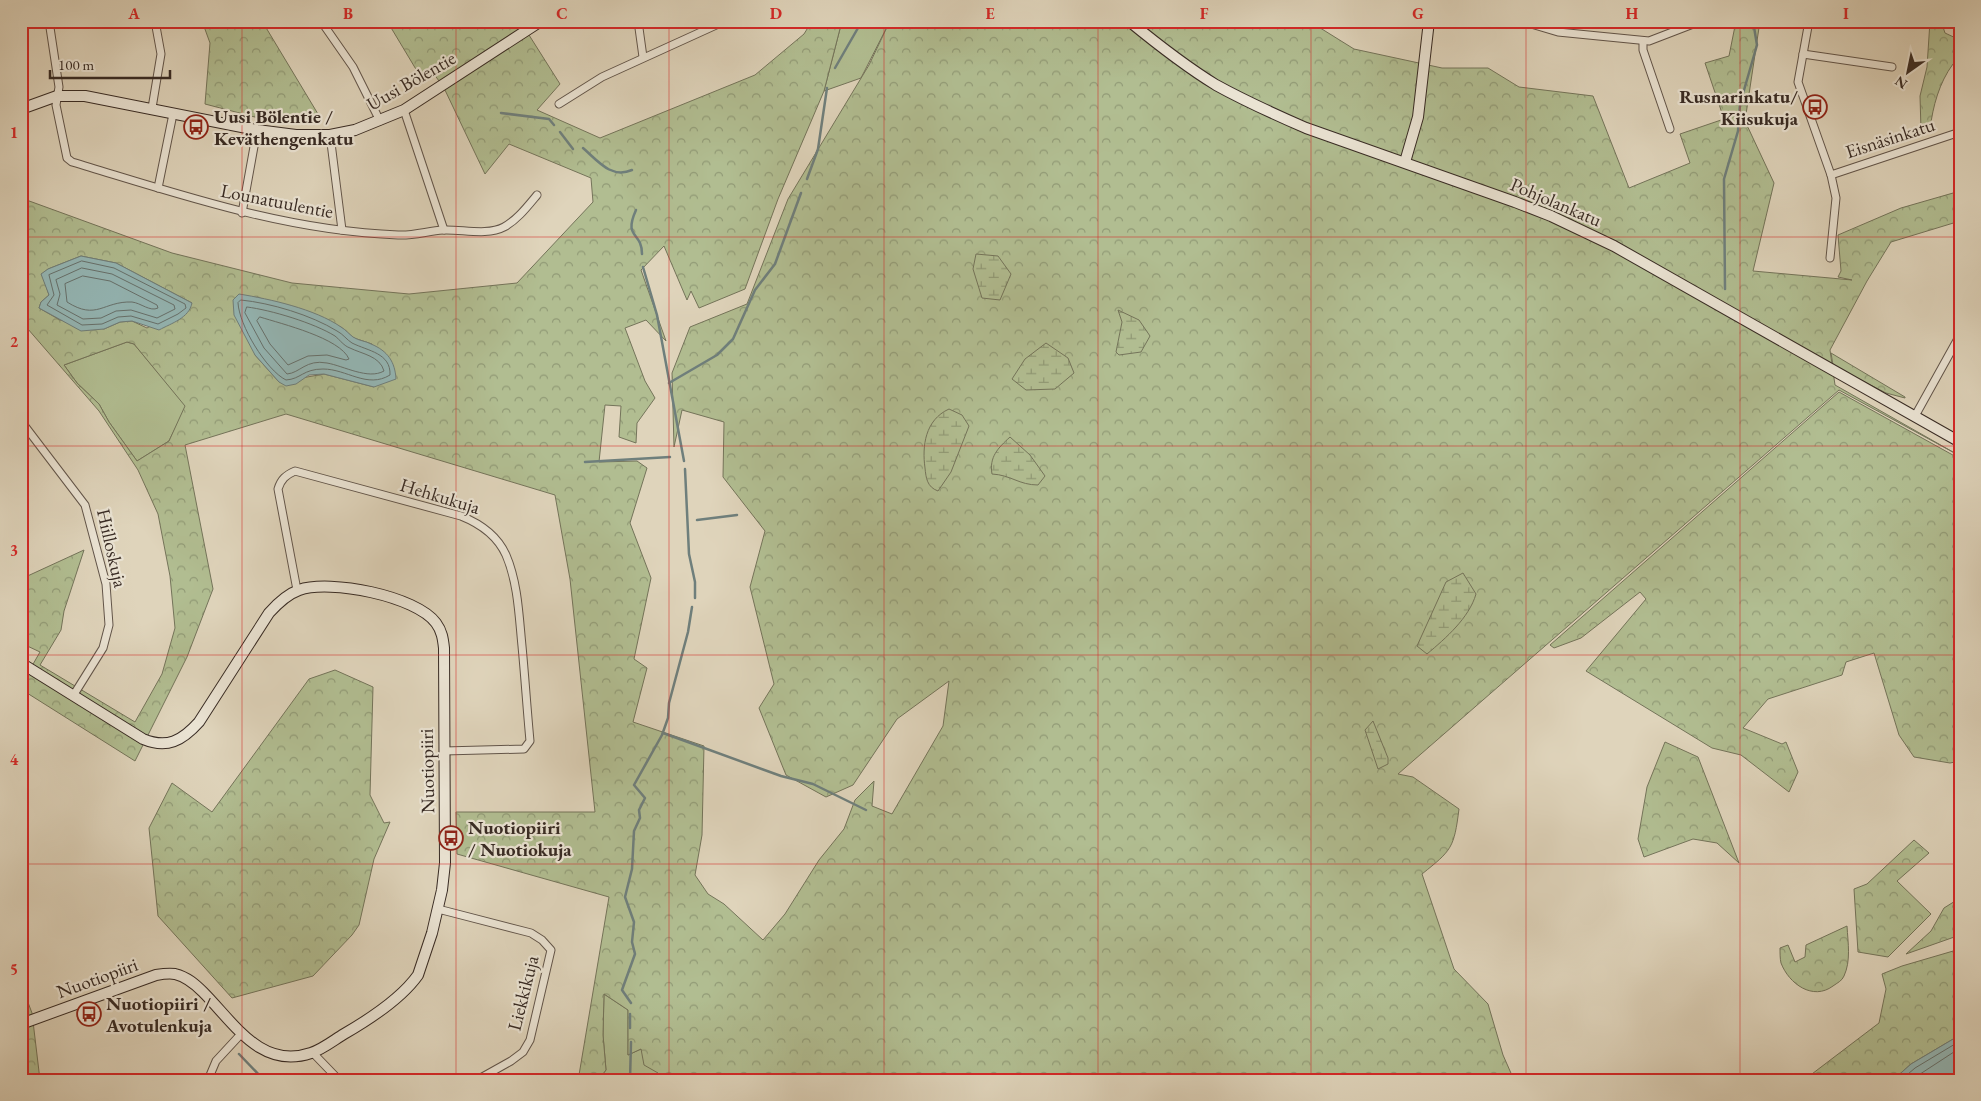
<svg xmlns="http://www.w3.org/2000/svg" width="1981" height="1101" font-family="'EB Garamond',serif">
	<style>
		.grass { fill: #b1bd91; stroke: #74745a }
		.forest { fill: url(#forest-crowns); stroke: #74745a; fill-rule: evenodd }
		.wetland { fill: url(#wetland-marsh); stroke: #74745a }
		.water { fill: #94b7b6; stroke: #6f7f7c }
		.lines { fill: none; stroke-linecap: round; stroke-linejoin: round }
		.shore { stroke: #66716d; stroke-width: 1 }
		.stream { stroke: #6f7f7c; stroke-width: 2.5 }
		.street-casing { stroke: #62554a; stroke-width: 9 }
		.secondary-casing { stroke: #382b24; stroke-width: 12 }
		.street { stroke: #eae3d3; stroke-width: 7 }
		.secondary { stroke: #eae3d3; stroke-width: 10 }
		.grid { fill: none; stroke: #d62828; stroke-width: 1; stroke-opacity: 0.55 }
		.labels { text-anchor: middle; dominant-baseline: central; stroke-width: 4.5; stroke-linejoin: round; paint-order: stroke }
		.street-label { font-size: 19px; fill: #382b24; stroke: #eae3d3 }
		.poi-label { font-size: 19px; font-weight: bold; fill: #382b24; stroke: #eae3d3; text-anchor: start }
		.neatline { fill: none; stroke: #d62828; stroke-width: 2 }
		.grid-label { font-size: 16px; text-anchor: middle; font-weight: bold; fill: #d62828 }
	</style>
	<defs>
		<pattern id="forest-crowns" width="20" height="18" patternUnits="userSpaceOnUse" patternTransform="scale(1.25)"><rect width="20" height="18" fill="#b1bd91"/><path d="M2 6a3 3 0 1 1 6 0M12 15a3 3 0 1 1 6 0" fill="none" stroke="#919a76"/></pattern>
		<pattern id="wetland-marsh" width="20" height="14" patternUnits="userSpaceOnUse" patternTransform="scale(1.25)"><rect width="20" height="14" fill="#b1bd91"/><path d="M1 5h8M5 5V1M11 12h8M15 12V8" fill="none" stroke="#919a76"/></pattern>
	</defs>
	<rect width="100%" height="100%" fill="#dfd4bb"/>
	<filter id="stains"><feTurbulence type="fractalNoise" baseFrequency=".004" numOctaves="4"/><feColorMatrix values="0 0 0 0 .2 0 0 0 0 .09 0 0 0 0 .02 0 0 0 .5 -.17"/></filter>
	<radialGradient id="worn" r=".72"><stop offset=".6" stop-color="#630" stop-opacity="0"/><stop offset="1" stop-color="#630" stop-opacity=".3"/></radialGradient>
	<g class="grass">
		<polygon points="842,21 890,21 861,78 824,91"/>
		<polygon points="127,342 134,344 186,406 169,441 137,461 109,422 99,404 77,383 64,365"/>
		<polygon points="604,994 628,1010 628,1055 641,1049 658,1073 658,1080 598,1080 606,1070 603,1035"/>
	</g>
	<g class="forest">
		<polygon points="202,21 262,21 321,119 274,122 205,104 210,43"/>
		<path d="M387,21H524L529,35L560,84L537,110L600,138L755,75L804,34L812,21H842L824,91L778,199L745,289L699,308L691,291L687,300L664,246L641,270L666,341L646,320L625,328L645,381L655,398L637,423L636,443L619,437L621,406L605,405L599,462L637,461L647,468L630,523L651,578L634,659L647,668L633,722L704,746L702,835L695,875L708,894L724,904L763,940L785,914L819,860L844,829L855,800L874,781L872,806L892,814L943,726L949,681L897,719L853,785L826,797L786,775L759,708L774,684L750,587L765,531L723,477L724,422L682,410L674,447L672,373L690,327L747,304L788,199L869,65L890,21H1309L1354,49L1442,68H1488L1519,87L1593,96L1629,188L1690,163L1680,134L1724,119L1705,63L1729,56L1736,21H1760L1745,121L1774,183L1753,271L1852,280L1838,277L1841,271L1838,235L1901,208L1960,191V221L1891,242L1867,281L1830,350L1835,385L1960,456L1839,390L1398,774L1413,777L1459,809C1454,848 1452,850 1422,874L1454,969L1488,1004L1503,1055L1514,1080H658V1073L644,1065L641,1049L628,1055V1010L604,994L603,1035L606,1070L598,1080H575L579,1075L609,897L457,854L456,812H595L570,579L555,495L286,414L185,445L213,589L187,657L135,761L27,693L21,702V685L40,652L21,643V579L84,550L64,611L61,630L40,665L135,722L162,674L175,628L170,576L158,514L138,470L99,411L21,321V198L172,253L292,283L409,294L517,283L593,202L591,178L509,144L485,174L444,88L434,74L423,81ZM81,256L116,263L192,303L147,328L132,321L120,322L104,329L60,320L39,308L41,302L49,295L42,274L48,269ZM257,297L341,327L354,338L372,344L374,387L324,374L279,382L255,355ZM127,342L134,344L185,406L169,441L137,461L109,422L99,404L77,383L64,365Z"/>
		<path d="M1930,21H1941L1945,33L1960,40V63L1953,64C1939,83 1933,106 1930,129L1925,132L1921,130L1920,96L1927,67Z"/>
		<polygon points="1831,353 1905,397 1905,398 1886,393 1836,367 1833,365"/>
		<polygon points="1839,392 1960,459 1960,761 1950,763 1914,757 1899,735 1874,653 1846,662 1842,675 1768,699 1743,728 1782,744 1786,742 1798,772 1789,792 1741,755 1712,748 1586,671 1646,599 1640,592 1581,638 1554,648 1550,645"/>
		<polygon points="335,670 373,687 370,795 384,823 390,822 374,859 359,925 352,935 313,976 232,998 158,916 149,828 172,783 212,812 309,679"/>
		<polygon points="1665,742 1698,757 1739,863 1717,843 1693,839 1644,857 1638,839 1647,787"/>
		<polygon points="1914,840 1929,853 1897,881 1931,914 1888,957 1858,952 1854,889 1867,884"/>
		<polygon points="1960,898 1960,935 1906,954 1931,931 1944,908"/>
		<path d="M1847,926C1848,943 1851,961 1844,976C1842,981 1837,983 1833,986C1813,1001 1789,984 1781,963C1780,959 1780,953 1780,948L1788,945L1795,962L1805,957L1806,945Z"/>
		<polygon points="1960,949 1960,1035 1911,1064 1893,1080 1804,1080 1879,1023 1886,989 1882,974 1902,966"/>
		<polygon points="21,984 32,1013 40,1080 21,1080"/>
	</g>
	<g class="wetland">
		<polygon points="976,254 998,256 1011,274 1000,300 982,298 973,269"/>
		<polygon points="1118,310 1139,320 1150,336 1141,352 1119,355 1116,352 1122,322"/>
		<polygon points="1046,343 1068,358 1074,373 1055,389 1026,390 1012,379 1025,359"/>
		<path d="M949,409L962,415L969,426L951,472L938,491C927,487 926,478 925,468C922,446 925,420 949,409Z"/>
		<path d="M1010,437L1030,455L1045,476L1038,485C1019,485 1011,475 992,474C989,457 998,448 1010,437Z"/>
		<path d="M1463,573L1476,594C1469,618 1446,638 1427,654L1417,646L1446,582Z"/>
		<polygon points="1373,721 1388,758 1388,764 1378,769 1365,730"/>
	</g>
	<g class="water">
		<path d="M81,256L116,263L192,303C189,318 172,323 159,330L132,321L120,322L104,329L81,331L39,308L41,302L49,295L41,274L48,269Z"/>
		<path d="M239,294C270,299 315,309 341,327C346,330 349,334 353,337C359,341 366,341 371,344C388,351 395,362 396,379L374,387L324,374L309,375L296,384L286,386L279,382L255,355L234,315L233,300Z"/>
		<polygon points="1960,1035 1960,1080 1893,1080 1911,1064"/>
	</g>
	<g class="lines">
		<g class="shore">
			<polygon points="82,261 114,268 185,304 186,308 178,314 158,324 131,316 118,317 102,324 82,325 47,305 54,295 49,275"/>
			<polygon points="82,268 112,274 174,305 175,309 157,318 131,310 116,311 101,318 83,319 57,305 60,294 56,280"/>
			<path d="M83,276L110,281L157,305L158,308C150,312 141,303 132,302C103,301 97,321 67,302L65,284Z"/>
			<path d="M241,300C271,303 311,315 337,331C343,334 347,340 352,343C368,351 391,353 390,375C367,389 347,369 323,369C303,369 301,379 286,380C266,370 239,325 238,303Z"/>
			<path d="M247,307C271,310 314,323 335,336C340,340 344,346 350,348C362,354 380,356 384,371C368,380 344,366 327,363C306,359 300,373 287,374L264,348L245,313Z"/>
			<path d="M260,317C282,324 340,338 349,359L346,360L327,355L308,356L288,365L270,344L257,321Z"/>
			<polyline points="1901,1080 1915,1068 1960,1041"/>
			<polyline points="1911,1080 1960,1048"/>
		</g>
		<g class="stream">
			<polyline points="835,68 862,21"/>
			<polyline points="501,113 549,119 554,125"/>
			<polyline points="560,132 573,149"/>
			<path d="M583,148C598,161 611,179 632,170"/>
			<polyline points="807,179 818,149 827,88"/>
			<path d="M636,210C623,239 642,231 642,254"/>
			<polyline points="643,267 657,315 684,461"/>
			<polyline points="1725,289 1724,179 1738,131 1740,104 1757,45 1753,21"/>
			<polyline points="669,383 717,355 733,339 755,290 775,264 801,193"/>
			<polyline points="585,462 670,457"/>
			<polyline points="685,469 689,554 695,582 695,598"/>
			<polyline points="697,520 737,515"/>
			<polyline points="663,733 781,776 813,784 866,810"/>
			<polyline points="631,1003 622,990 635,954 632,942 634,922 625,897 632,869 634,831 640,818 639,810 645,798 634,785 662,735 668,718 669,703 688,632 692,607"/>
			<polyline points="630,1028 630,1014"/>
			<polyline points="239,1054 264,1080"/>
			<polyline points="630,1080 631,1042"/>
		</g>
		<g class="street-casing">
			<g id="street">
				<path d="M49,21L59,87L56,105L67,158L72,162C179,194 285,231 398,235C413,236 428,231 443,230C462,229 487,236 504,227C517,220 527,207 537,195"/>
				<polyline points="321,21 353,67 380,121"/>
				<polyline points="638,21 643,57"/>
				<polyline points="1521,21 1558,32 1649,41 1701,21"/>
				<polyline points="1809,21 1798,82 1831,175 1836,198 1830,258"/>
				<polyline points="1643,41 1643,50 1670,129"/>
				<polyline points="1803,54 1892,67"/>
				<polyline points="559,104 602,77 725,21"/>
				<polyline points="152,108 161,54 155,21"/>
				<polyline points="404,110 444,230"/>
				<polyline points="330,135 342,230"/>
				<polyline points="1831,175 1960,132"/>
				<polyline points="158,188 173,114"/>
				<polyline points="242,213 257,130"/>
				<polyline points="1915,416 1960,335"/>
				<polyline points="21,421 85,505 106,584 109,625 103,648 73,696"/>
				<path d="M297,590L278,489C281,479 286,475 295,471L461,516C481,524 497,535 506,555C518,583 519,616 522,646C525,678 527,709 530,741L524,749L444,751"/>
				<polyline points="438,909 531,933 542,940 551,950 530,1040 523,1052 511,1061 477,1080"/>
				<polyline points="313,1053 339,1080"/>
				<polyline points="208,1080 216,1061 241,1034"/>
			</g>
		</g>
		<g class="secondary-casing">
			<g id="secondary">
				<path d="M1129,21C1157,44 1185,66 1216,85C1245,101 1276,115 1306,128L1515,202L1551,216L1614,246L1960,442"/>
				<polyline points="21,109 57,96 85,96 257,130 296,135 330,135 355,130 404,110 541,21"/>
				<polyline points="1405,162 1418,117 1429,21"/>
				<path d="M21,663L143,739C167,749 182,741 199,722L269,613C277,604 288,594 299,590C330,579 416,596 436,623C442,631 443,639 444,648L445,863L442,890L432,933L418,975C401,999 370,1019 344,1034C334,1040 323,1049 311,1053C261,1070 234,1023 203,992C195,984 187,977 175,974C169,973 162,974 156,975L21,1024"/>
			</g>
		</g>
		<use href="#street" class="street"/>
		<use href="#secondary" class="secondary"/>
	</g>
	<path class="grid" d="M242,21V1080M456,21V1080M669,21V1080M884,21V1080M1098,21V1080M1311,21V1080M1526,21V1080M1740,21V1080M21,237H1960M21,446H1960M21,655H1960M21,864H1960"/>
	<defs>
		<g id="bus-ring" transform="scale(1.25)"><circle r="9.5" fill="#eae3d3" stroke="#8f2418" stroke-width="1.5"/><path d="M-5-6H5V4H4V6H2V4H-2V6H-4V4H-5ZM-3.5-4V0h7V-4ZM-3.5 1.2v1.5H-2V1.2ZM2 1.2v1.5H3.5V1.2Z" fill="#8f2418"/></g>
	</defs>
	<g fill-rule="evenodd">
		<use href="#bus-ring" x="1815" y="107"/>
		<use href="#bus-ring" x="196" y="127"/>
		<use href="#bus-ring" x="451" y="838"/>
		<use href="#bus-ring" x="89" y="1014"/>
	</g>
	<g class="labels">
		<g class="street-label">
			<text transform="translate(411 81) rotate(-30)">Uusi Bölentie</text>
			<text transform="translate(1890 138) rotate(-18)">Eisnäsinkatu</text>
			<text transform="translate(277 201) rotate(11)">Lounatuulentie</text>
			<text transform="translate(1556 202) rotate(23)">Pohjolankatu</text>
			<text transform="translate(440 496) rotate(17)">Hehkukuja</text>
			<text transform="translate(112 548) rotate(77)">Hiilloskuja</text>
			<text transform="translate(427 771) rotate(-91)">Nuotiopiiri</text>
			<text transform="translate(97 978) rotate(-20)">Nuotiopiiri</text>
			<text transform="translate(523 993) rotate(-76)">Liekkikuja</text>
		</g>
		<g class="poi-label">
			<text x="1798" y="96" text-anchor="end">Rusnarinkatu/<tspan x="1798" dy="22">Kiisukuja</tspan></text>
			<text x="214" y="116">Uusi Bölentie /<tspan x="214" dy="22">Keväthengenkatu</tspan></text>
			<text x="468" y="827">Nuotiopiiri<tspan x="468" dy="22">/ Nuotiokuja</tspan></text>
			<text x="106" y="1003">Nuotiopiiri /<tspan x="106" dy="22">Avotulenkuja</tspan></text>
		</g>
	</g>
	<rect width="1981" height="1101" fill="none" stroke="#dfd4bb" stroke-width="55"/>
	<g transform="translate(1908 72) rotate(213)" stroke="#eae3d3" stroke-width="4" paint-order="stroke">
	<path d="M0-4L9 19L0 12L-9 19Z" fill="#382b24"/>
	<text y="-8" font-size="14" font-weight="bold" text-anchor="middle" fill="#382b24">N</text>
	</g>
	<path d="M50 70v8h120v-8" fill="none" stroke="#382b24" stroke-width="2.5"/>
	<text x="58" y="70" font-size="15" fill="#382b24" stroke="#eae3d3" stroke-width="4" paint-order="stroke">100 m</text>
	<rect x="28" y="28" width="1926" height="1046" class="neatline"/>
	<g class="grid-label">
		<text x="134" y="19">A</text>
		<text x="348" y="19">B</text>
		<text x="562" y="19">C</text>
		<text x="776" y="19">D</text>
		<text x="990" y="19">E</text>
		<text x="1204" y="19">F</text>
		<text x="1418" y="19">G</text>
		<text x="1632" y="19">H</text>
		<text x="1846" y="19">I</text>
		<text x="14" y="138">1</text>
		<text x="14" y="347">2</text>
		<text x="14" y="556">3</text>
		<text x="14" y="765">4</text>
		<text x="14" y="975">5</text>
	</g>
	<rect width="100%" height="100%" filter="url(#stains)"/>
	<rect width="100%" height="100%" fill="url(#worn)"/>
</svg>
